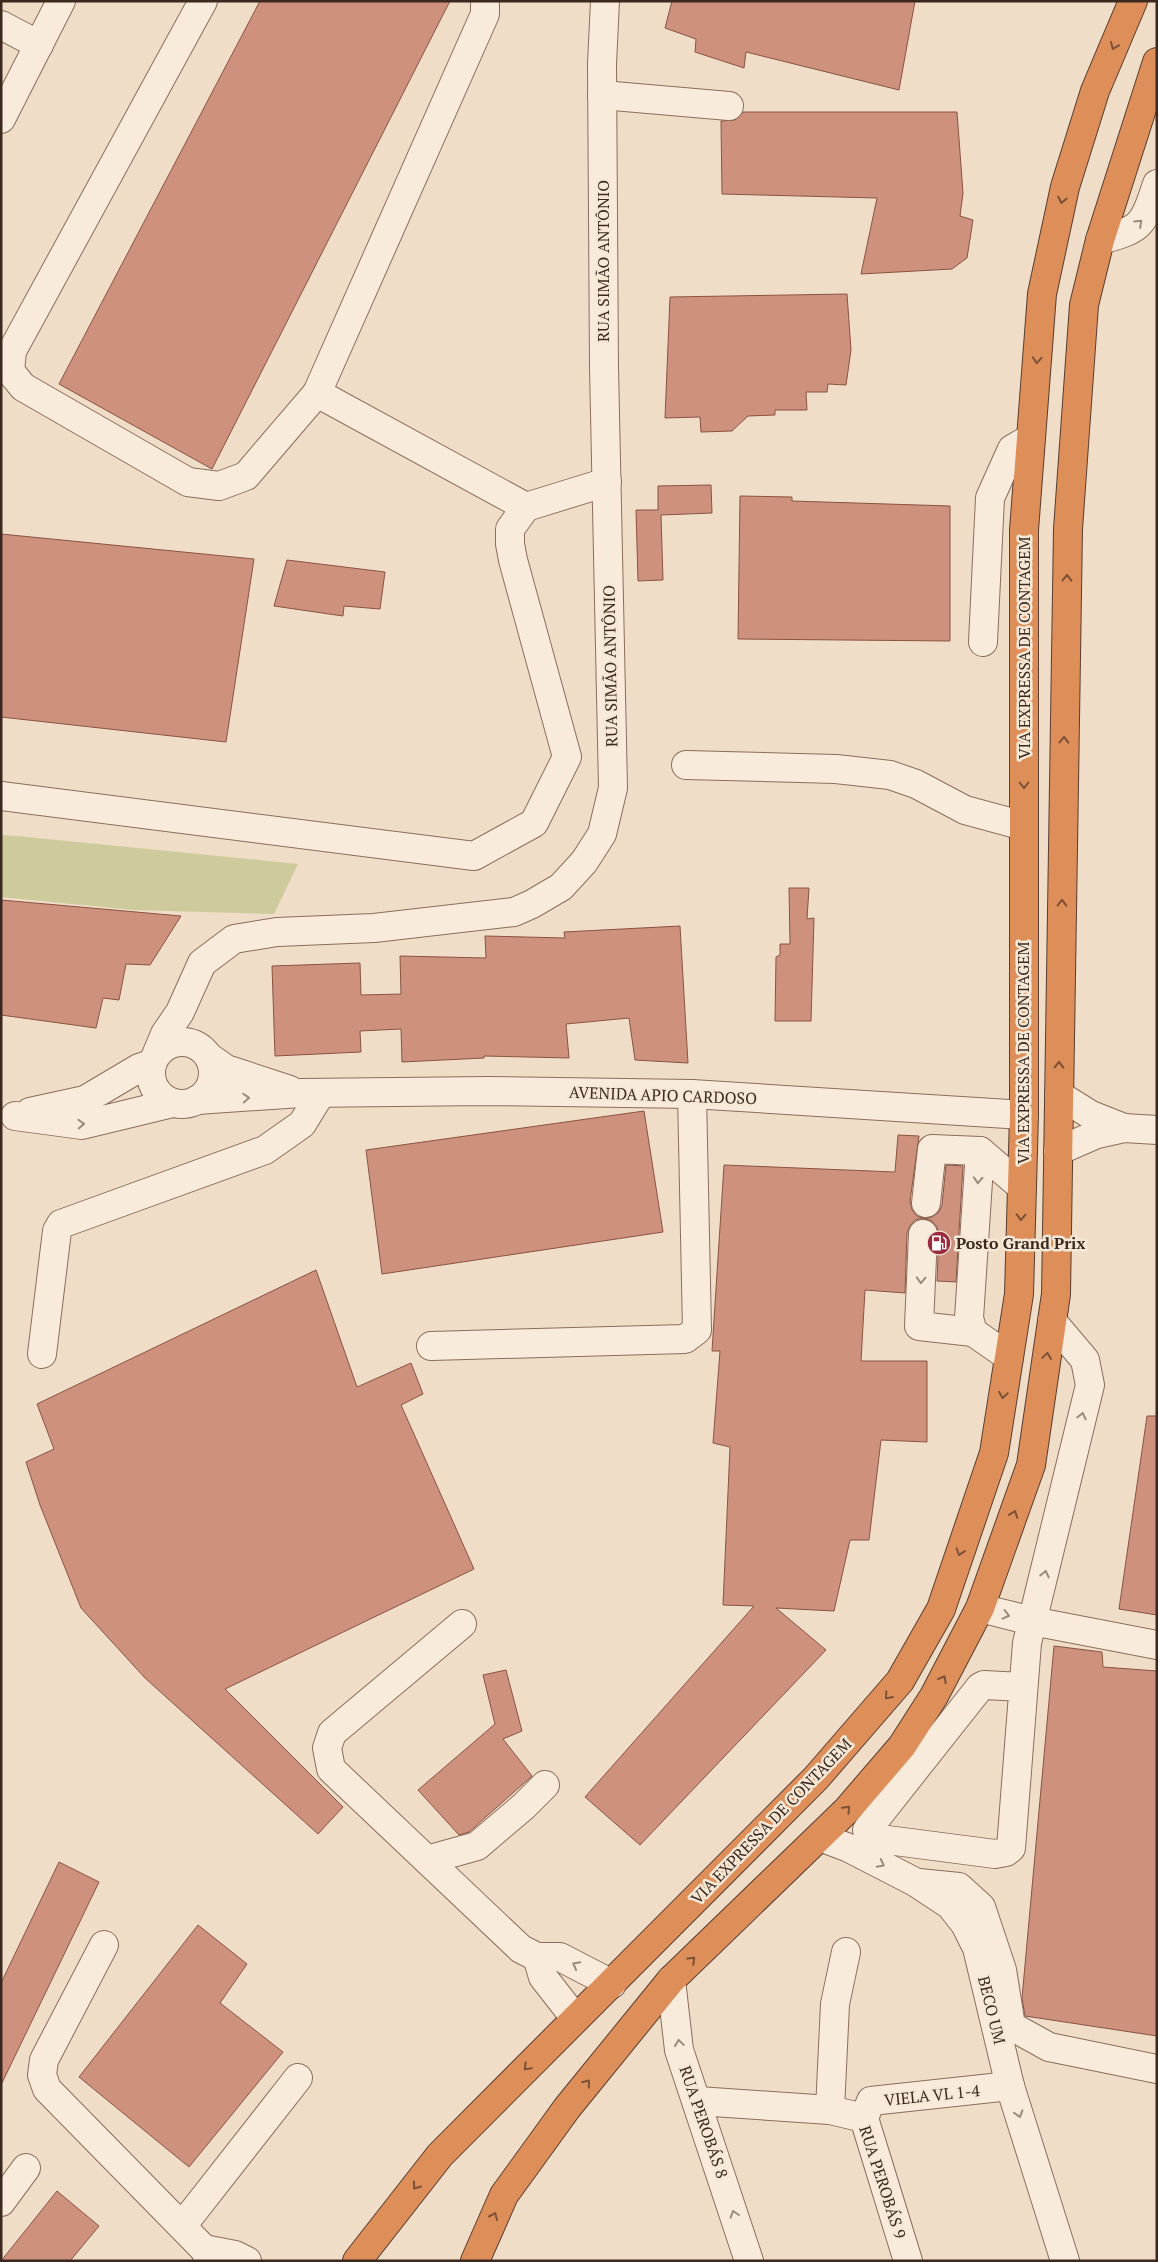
<svg xmlns="http://www.w3.org/2000/svg" width="1158" height="2262" font-family="'PT Serif',serif">
	<style>
		.green { fill: #cdcb9b }
		.building { fill: #cd917d; stroke: #8a5342 }
		.lines { fill: none; stroke-linecap: round; stroke-linejoin: round }
		.minor-casing { stroke: #8b6d5c; stroke-width: 30 }
		.highway-casing { stroke: #593d30; stroke-width: 30 }
		.minor { stroke: #f9ebdb; stroke-width: 28 }
		.highway { stroke: #dd8e59; stroke-width: 28 }
		.oneway { stroke: #7c5137 }
		.oneway2 { stroke: #9a8a7e }
		.labels { text-anchor: middle; dominant-baseline: central; stroke-width: 5; stroke-linejoin: round; paint-order: stroke }
		.street-label { font-size: 16px; fill: #3b2920; stroke: #f6e8d7 }
		.poi-label { font-size: 16px; font-weight: bold; fill: #3b2920; stroke: #f6e8d7; text-anchor: start }
	</style>
	<rect width="100%" height="100%" fill="#efddc7"/>
	<polygon class="green" points="1,835 17,836 298,864 274,914 133,910 1,897"/>
	<g class="building">
		<polygon points="260,1 450,1 212,469 59,384"/>
		<polygon points="672,1 915,1 899,90 746,52 744,68 695,52 696,39 665,28"/>
		<polygon points="743,112 957,112 963,193 960,216 973,220 967,258 952,269 861,274 877,198 722,194 721,121 735,120"/>
		<polygon points="847,294 851,350 846,385 828,384 827,392 806,392 807,410 775,410 775,415 748,416 732,431 701,432 700,417 665,418 670,297"/>
		<polygon points="711,485 712,513 661,515 663,580 638,581 636,510 658,510 658,486"/>
		<polygon points="740,496 792,497 792,501 950,506 950,641 738,639"/>
		<polygon points="1,534 254,559 226,742 1,717"/>
		<polygon points="287,560 385,572 380,609 344,606 343,616 274,606"/>
		<polygon points="789,888 809,888 807,919 814,918 811,1021 775,1021 776,957 780,955 780,944 790,944"/>
		<polygon points="1,900 181,916 150,965 126,964 119,1000 103,998 96,1028 1,1015"/>
		<polygon points="680,926 688,1063 635,1060 629,1018 566,1024 569,1058 484,1056 484,1058 402,1062 401,1029 360,1031 361,1052 275,1056 272,966 360,963 361,995 401,994 400,956 486,958 485,936 565,938 564,932"/>
		<polygon points="644,1111 663,1232 382,1274 366,1150"/>
		<polygon points="898,1135 919,1136 910,1201 912,1210 917,1216 925,1219 932,1217 939,1212 942,1205 946,1165 963,1166 956,1282 937,1281 939,1234 937,1227 932,1221 923,1218 915,1220 910,1226 907,1233 905,1293 865,1290 861,1361 927,1361 927,1442 881,1440 869,1540 850,1540 834,1611 776,1608 826,1650 640,1845 585,1797 754,1606 723,1605 730,1447 713,1443 720,1351 712,1351 724,1165 895,1172"/>
		<polygon points="316,1270 357,1387 411,1363 423,1394 401,1405 474,1569 225,1689 343,1807 318,1834 145,1678 81,1608 40,1505 26,1462 54,1449 37,1404"/>
		<polygon points="1147,1416 1157,1416 1157,1615 1119,1609"/>
		<polygon points="1054,1646 1102,1652 1103,1667 1157,1671 1157,2036 1025,2016 1022,1998"/>
		<polygon points="506,1670 522,1731 503,1739 532,1776 469,1832 459,1835 418,1790 495,1724 483,1675"/>
		<polygon points="59,1862 99,1882 1,2085 1,1983"/>
		<polygon points="198,1925 247,1964 220,2003 283,2052 189,2167 79,2077"/>
		<polygon points="57,2191 99,2226 70,2261 1,2261"/>
	</g>
	<g class="lines">
		<g class="minor-casing">
			<g id="minor">
				<polyline points="203,1 12,351 10,371 23,387 188,482 219,486 246,476 317,393"/>
				<polyline points="485,1 485,14 317,393 526,507"/>
				<polyline points="1,25 39,45"/>
				<polyline points="602,95 729,106"/>
				<polyline points="1,119 61,1"/>
				<path d="M1100,240C1143,229 1143,225 1157,184"/>
				<polyline points="983,642 990,498 1012,449 1031,438"/>
				<polyline points="686,765 836,769 890,775 916,784 965,810 1024,826"/>
				<polyline points="1,796 474,856 534,823 567,757 513,560 510,544 510,529 526,507 607,482"/>
				<circle cx="182" cy="1073" r="31"/>
				<polyline points="157,1053 165,1034 180,1012 202,963 234,939 277,932 374,928 514,912 532,904 561,887 584,862 602,834 613,788 604,367 602,64 605,1"/>
				<polyline points="209,1057 226,1069 290,1090"/>
				<polyline points="1059,1095 1091,1115 1124,1128 1157,1130"/>
				<polyline points="197,1100 301,1093 488,1091 692,1094 1024,1115"/>
				<polyline points="30,1112 85,1100 139,1068 151,1064"/>
				<polyline points="15,1116 82,1125 173,1103"/>
				<polyline points="1058,1151 1097,1134 1124,1128"/>
				<polyline points="926,1203 932,1149 980,1151"/>
				<polyline points="923,1234 919,1326 973,1332"/>
				<polyline points="431,1346 685,1339 697,1330 692,1094"/>
				<polyline points="42,1354 57,1231 61,1224 265,1150 302,1124 321,1093"/>
				<polyline points="1009,1357 973,1332 969,1318 980,1151 1022,1187"/>
				<polyline points="980,1608 1032,1621 1157,1645"/>
				<polyline points="462,1624 332,1733 327,1748 331,1769 521,1949 537,1957 560,1957 612,1984"/>
				<polyline points="1023,1687 984,1685 980,1687 867,1830 868,1835 872,1838 995,1854 1006,1852 1011,1848 1027,1643 1090,1385 1085,1360 1052,1321"/>
				<polyline points="820,1837 849,1848 915,1882 950,1905 965,1924 977,1948 1010,2086 1065,2261"/>
				<polyline points="427,1860 477,1846 524,1806 545,1785"/>
				<polyline points="919,1883 959,1887 981,1907 1002,1970 1011,2026 1049,2047 1157,2069"/>
				<polyline points="104,1945 44,2060 42,2075 47,2089 204,2249 210,2261"/>
				<polyline points="537,1957 543,1977 575,2018"/>
				<polyline points="671,1980 679,2050 749,2261"/>
				<polyline points="698,2101 830,2110 864,2118 908,2261"/>
				<polyline points="830,2110 835,2004 846,1952"/>
				<polyline points="864,2118 871,2101 1010,2086"/>
				<polyline points="1,2202 26,2168"/>
				<polyline points="182,2226 298,2078"/>
				<polyline points="204,2249 235,2255 247,2261"/>
			</g>
		</g>
		<g class="highway-casing">
			<g id="highway">
				<polyline points="357,2261 440,2155 816,1778 900,1681 941,1609 994,1453 1019,1294 1024,1115 1024,530 1042,294 1065,187 1095,91 1133,1"/>
				<polyline points="475,2261 504,2195 567,2108 671,1980 847,1810 902,1746 934,1696 980,1608 1031,1465 1056,1294 1068,529 1084,305 1100,240 1157,62"/>
			</g>
		</g>
		<use href="#minor" class="minor"/>
		<use href="#highway" class="highway"/>
	</g>
	<defs><path id="oneway-chevron" d="M-2-3.5L2.5 0L-2 3.5" fill="none" stroke-width="1.6" stroke-linecap="round" stroke-linejoin="round" transform="scale(1.25)"/></defs>
	<g class="oneway">
		<use href="#oneway-chevron" transform="translate(1114 46) rotate(113)"/>
		<use href="#oneway-chevron" transform="translate(1062 200) rotate(102)"/>
		<use href="#oneway-chevron" transform="translate(1037 360) rotate(94)"/>
		<use href="#oneway-chevron" transform="translate(1067 578) rotate(-89)"/>
		<use href="#oneway-chevron" transform="translate(1064 740) rotate(-89)"/>
		<use href="#oneway-chevron" transform="translate(1024 785) rotate(90)"/>
		<use href="#oneway-chevron" transform="translate(1062 903) rotate(-89)"/>
		<use href="#oneway-chevron" transform="translate(1059 1065) rotate(-89)"/>
		<use href="#oneway-chevron" transform="translate(1021 1217) rotate(92)"/>
		<use href="#oneway-chevron" transform="translate(1047 1356) rotate(-82)"/>
		<use href="#oneway-chevron" transform="translate(1003 1395) rotate(99)"/>
		<use href="#oneway-chevron" transform="translate(1014 1514) rotate(-70)"/>
		<use href="#oneway-chevron" transform="translate(960 1552) rotate(109)"/>
		<use href="#oneway-chevron" transform="translate(943 1679) rotate(-62)"/>
		<use href="#oneway-chevron" transform="translate(888 1696) rotate(131)"/>
		<use href="#oneway-chevron" transform="translate(847 1809) rotate(-47)"/>
		<use href="#oneway-chevron" transform="translate(692 1960) rotate(-44)"/>
		<use href="#oneway-chevron" transform="translate(527 2067) rotate(135)"/>
		<use href="#oneway-chevron" transform="translate(587 2083) rotate(-51)"/>
		<use href="#oneway-chevron" transform="translate(416 2186) rotate(126)"/>
		<use href="#oneway-chevron" transform="translate(494 2216) rotate(-66)"/>
	</g>
	<g class="oneway2">
		<use href="#oneway-chevron" transform="translate(1139 223) rotate(-43)"/>
		<use href="#oneway-chevron" transform="translate(246 1098) rotate(-3)"/>
		<use href="#oneway-chevron" transform="translate(81 1124) rotate(-2)"/>
		<use href="#oneway-chevron" transform="translate(978 1180) rotate(93)"/>
		<use href="#oneway-chevron" transform="translate(921 1280) rotate(92)"/>
		<use href="#oneway-chevron" transform="translate(1082 1416) rotate(-77)"/>
		<use href="#oneway-chevron" transform="translate(1045 1574) rotate(-77)"/>
		<use href="#oneway-chevron" transform="translate(1006 1615) rotate(14)"/>
		<use href="#oneway-chevron" transform="translate(881 1864) rotate(27)"/>
		<use href="#oneway-chevron" transform="translate(576 1965) rotate(-152)"/>
		<use href="#oneway-chevron" transform="translate(679 2043) rotate(-98)"/>
		<use href="#oneway-chevron" transform="translate(1019 2114) rotate(73)"/>
		<use href="#oneway-chevron" transform="translate(734 2214) rotate(-108)"/>
	</g>
	<defs>
		<g id="fuel-disc" transform="scale(1.25)"><circle r="9.5" fill="#9a2c3f" stroke="#f6e8d7"/><path d="M-5.5-6h7V0h2V4h1.3V-2.5L3-4.5l.8-.8L6-3V5H2.5V1h-1V6h-7ZM-4.2-4.7v3.2H.2V-4.7Z" fill="#fff"/></g>
	</defs>
	<g fill-rule="evenodd">
		<use href="#fuel-disc" x="939" y="1243"/>
	</g>
	<g class="labels">
		<g class="street-label">
			<text transform="translate(603 261) rotate(-90)">RUA SIMÃO ANTÔNIO</text>
			<text transform="translate(1024 648) rotate(-90)">VIA EXPRESSA DE CONTAGEM</text>
			<text transform="translate(610 666) rotate(-91)">RUA SIMÃO ANTÔNIO</text>
			<text transform="translate(1023 1053) rotate(-90)">VIA EXPRESSA DE CONTAGEM</text>
			<text transform="translate(663 1095) rotate(2)">AVENIDA APIO CARDOSO</text>
			<text transform="translate(771 1821) rotate(-46)">VIA EXPRESSA DE CONTAGEM</text>
			<text transform="translate(992 2010) rotate(76)">BECO UM</text>
			<text transform="translate(932 2095) rotate(-6)">VIELA VL 1-4</text>
			<text transform="translate(704 2122) rotate(71)">RUA PEROBÁS 8</text>
			<text transform="translate(883 2182) rotate(72)">RUA PEROBÁS 9</text>
		</g>
		<g class="poi-label">
			<text x="956" y="1243">Posto Grand Prix</text>
		</g>
	</g>
	<rect width="1158" height="2262" fill="none" stroke="#3b2920" stroke-width="5"/>
</svg>
